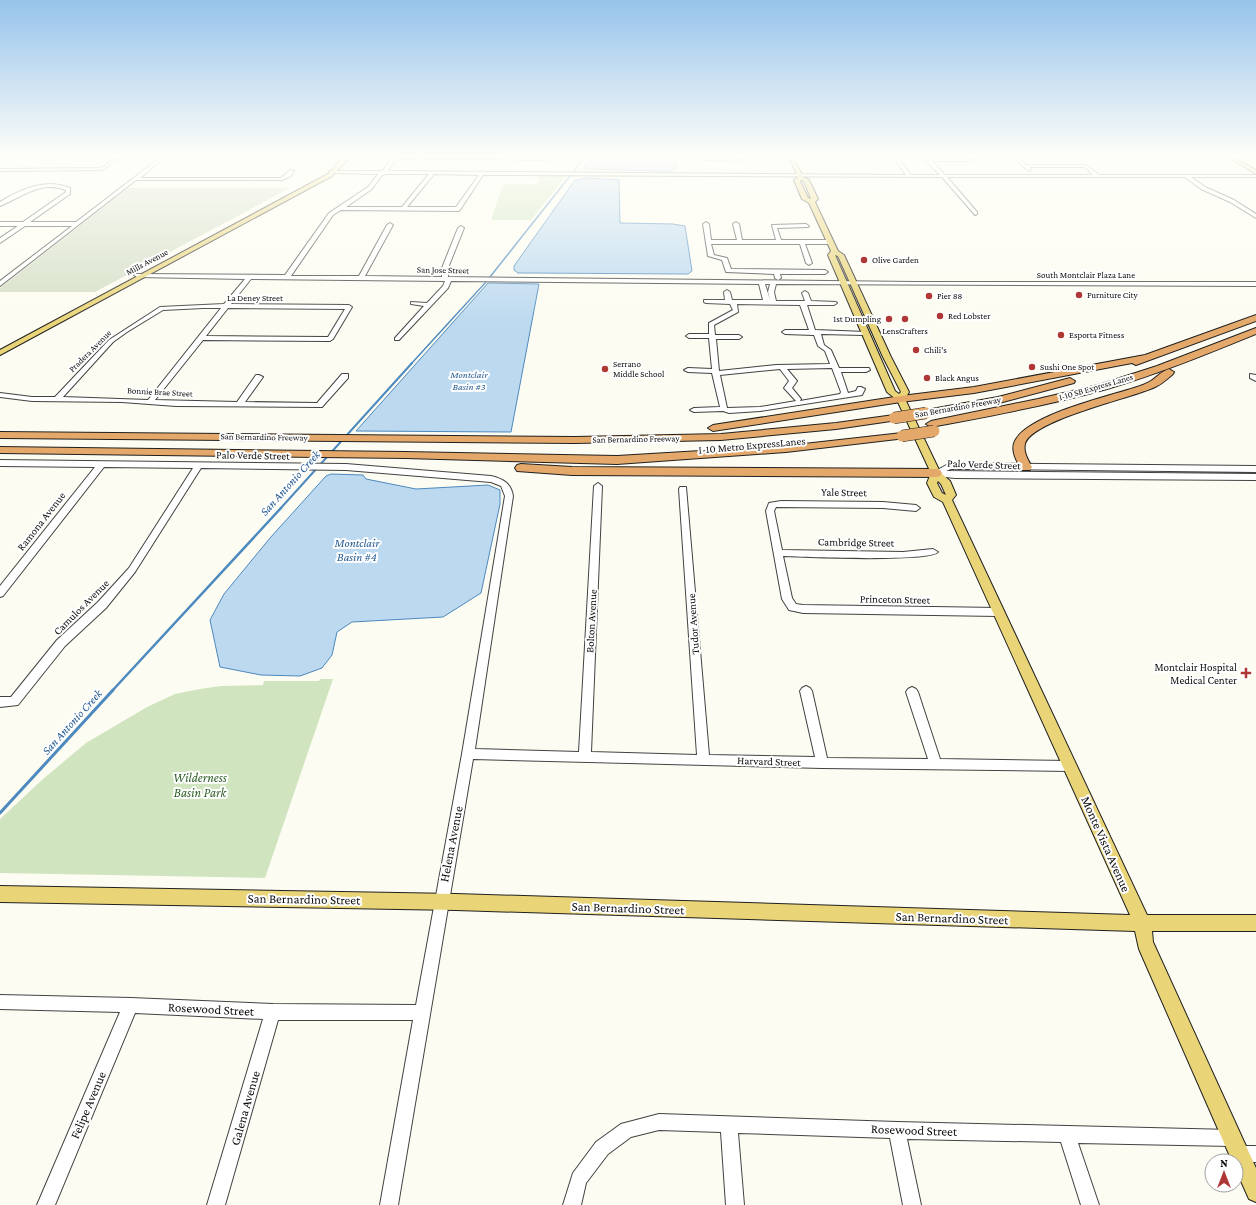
<svg xmlns="http://www.w3.org/2000/svg" width="1256" height="1205" font-family="'Crimson Pro',serif">
	<style>
		.green { fill: #d0e5bf }
		.cemetery { fill: #d4dec5 }
		.water { fill: #bcd9ef; stroke: #4c89be }
		.lines { fill: none; stroke-linecap: round; stroke-linejoin: round }
		.stream-far3 { stroke: #4c89be; stroke-width: 1.5 }
		.stream-far2 { stroke: #4c89be; stroke-width: 2 }
		.stream-far1 { stroke: #4c89be; stroke-width: 2.5 }
		.stream { stroke: #4c89be; stroke-width: 3 }
		.minor-casing { stroke: #424242; stroke-width: 2 }
		.major-casing { stroke: #202020; stroke-width: 2 }
		.highway-casing { stroke: #202020; stroke-width: 2 }
		.minor { fill: #fff; fill-rule: evenodd }
		.major { fill: #e9d477; fill-rule: evenodd }
		.highway { fill: #e4a96a; fill-rule: evenodd }
		.highway-bridge-casing { stroke: #202020; stroke-width: 12; stroke-linecap: butt }
		.highway-bridge { stroke: #e4a96a; stroke-width: 11 }
		.poi-dot { fill: #af3836; stroke: #fff; stroke-width: 1.5 }
		.labels { text-anchor: middle; dominant-baseline: central; stroke-width: 4; stroke-linejoin: round; paint-order: stroke }
		.far-poi-label { font-size: 9px; fill: #0f0f0f; stroke: #fff; text-anchor: start }
		.far-street-label { font-size: 9px; fill: #0f0f0f; stroke: #fff }
		.far-water-label { font-size: 10px; font-style: italic; fill: #265c93; stroke: #fff }
		.street-label { font-size: 11px; fill: #0f0f0f; stroke: #fff }
		.poi-label { font-size: 11px; fill: #0f0f0f; stroke: #fff; text-anchor: end }
		.water-label { font-size: 12px; font-style: italic; fill: #265c93; stroke: #fff }
		.near-park-label { font-size: 13px; font-style: italic; fill: #2e5f26; stroke: #fff }
		.near-street-label { font-size: 13px; fill: #0f0f0f; stroke: #fff }
	</style>
	<rect width="100%" height="100%" fill="#fdfcf2"/>
	<g class="green">
		<polygon points="540,175 567,175 531,220 491,220 503,184 538,184"/>
		<polygon points="320,679 333,679 265,878 0,873 0,819 43,779 86,743 147,707 175,694 200,689 221,686 263,685 264,681 319,681"/>
	</g>
	<polygon class="cemetery" points="128,188 290,188 95,292 0,292 0,288"/>
	<g class="water">
		<polygon points="593,157 675,157 676,168 671,171 660,171 586,169 584,167"/>
		<polygon points="587,178 619,180 620,223 673,224 685,226 692,271 688,274 682,274 528,273 518,273 514,270 514,266 575,180"/>
		<polygon points="488,283 539,284 511,432 356,431"/>
		<polygon points="331,474 363,475 366,479 416,489 488,485 500,490 500,504 481,593 443,617 352,622 337,632 332,655 322,668 300,676 261,675 220,667 210,620 224,594 270,538 326,476"/>
	</g>
	<g class="lines">
		<polyline class="stream-far3" points="411,364 486,282 585,157"/>
		<polyline class="stream-far2" points="280,509 412,363"/>
		<polyline class="stream-far1" points="112,691 281,508"/>
		<polyline class="stream" points="0,813 113,690"/>
		<g class="minor-casing">
			<g id="minor">
				<polygon points="117,157 121,157 102,170 0,171 0,169 101,168"/>
				<path d="M161,157H165L140,178H281L290,170L294,171L291,176L282,180H136L0,286V281L72,226H25L0,243V238L18,226H0V222H23L66,192V190C41,180 22,197 0,206V202C21,189 46,178 70,188V194L30,222H76Z"/>
				<path d="M392,157L547,158L549,159L547,160L396,158L388,171L906,175L893,157H897L911,175H940L922,157H926L929,159H971L973,160L971,161H932L945,175H1093L1085,167H1029L1031,170L1029,171L1012,157H1016L1026,165H1086L1099,175H1256V177H1191L1205,187L1234,200L1256,214V218L1230,202L1201,189L1185,177H947L977,212V214L975,215L942,177L483,175L460,210L458,211L341,210L333,215L291,276H359L387,225L390,223L393,225L365,276L442,277V268L458,228L461,226L464,228L448,268V277L916,282H1256V286L776,284L774,292L776,301H805L802,293L805,291L808,293L811,301L836,302L837,303L834,305H807L815,330L866,332L867,333L864,335L821,334L824,345L831,350L839,368H869L870,370L866,372H841L848,393L856,391L858,387H861L865,389L862,395L760,411L729,413L723,411L694,412L690,410L694,408L720,407L712,373L688,372L684,370L688,368L712,369L709,338H689L686,336L689,334H709V323L733,310L730,304L706,303L704,302V300H725L724,292L727,290L730,292L732,300H763L759,284L451,281L448,288L399,340H395V338L424,306L411,304V302L427,303L443,286L445,281L251,279L231,304L349,305L352,307L333,339L330,341L203,340L155,400L237,402L256,375H259L263,377L245,402L317,403L342,374H348V378L322,407L176,406L122,402L32,401L0,397V393L32,397H55L109,340L160,307L224,304L245,279L137,277L134,275L135,274L285,275L329,213L368,187L378,174L331,173L329,171H383ZM386,174H429L402,207H346L372,189L382,175ZM434,174L479,175L456,207H407ZM765,284H770L768,292L770,300ZM737,304L800,305L809,330H785L782,332L785,334L814,335L818,346L825,351L830,364L776,365L719,371L716,339H739L742,337L739,335H715L714,325L738,312ZM203,308H221L148,400L63,397L113,342L127,332L163,310ZM228,308L345,309L328,337L206,336ZM832,368L841,392L840,394L800,401L801,399L792,388L797,381L787,369ZM780,369L789,381L784,388L796,401L760,407L727,408L720,375Z"/>
				<polygon points="704,158 740,159 742,160 740,161 702,160"/>
				<polygon points="736,222 739,224 742,240 776,240 772,225 806,224 809,226 808,227 777,228 781,240 830,240 833,242 830,244 805,244 812,263 809,265 806,263 800,244 711,244 714,255 727,258 731,269 825,270 828,272 825,274 780,274 781,278 778,280 775,278 774,274 726,272 722,260 708,256 703,224 706,222 709,224 711,240 737,240 733,224"/>
				<polygon points="1250,374 1256,375 1256,381 1250,378"/>
				<path d="M0,460L346,464L491,476C503,479 511,483 513,496L475,749L579,752L594,486L598,483L602,486L591,752L697,755L679,489L680,487H686L709,755L815,757L800,691L802,688L806,686L810,688L812,691L827,758L928,759L906,692L908,689L912,687L916,689L918,692L940,759L1070,761L1074,762L1076,766L1074,770L1070,771L822,768L473,759L398,1205H380L413,1020H278L225,1205H207L263,1019L135,1013L55,1205H37L120,1012L0,1009V995L131,998L273,1004L416,1005L462,754L505,496L501,486L491,482L346,470L201,468L135,572L106,608L65,646L18,705L0,707V697H11L57,640L98,602L129,568L193,468L104,467L3,596L0,597V586L95,467L0,466Z"/>
				<polygon points="950,463 1256,466 1256,472 982,469 951,469 946,471 1256,474 1256,480 955,478 936,476 932,473"/>
				<path d="M781,501L883,502L916,505L920,508L916,511L883,508L776,507L774,511L782,550L903,552L933,549L938,552C930,562 804,557 783,556L792,598L796,604L803,605L998,608L1002,609L1003,612L1002,615L998,616L803,613L789,610L782,599L766,511L769,503Z"/>
				<polygon points="659,1114 897,1122 1232,1130 1238,1132 1240,1138 1238,1144 1232,1146 1078,1143 1099,1205 1081,1205 1061,1142 907,1139 921,1205 903,1205 890,1138 738,1133 744,1205 726,1205 721,1132 659,1130 631,1137 608,1154 586,1183 581,1205 563,1205 573,1173 596,1142 621,1124"/>
				<polygon points="1239,1146 1256,1146 1256,1162 1239,1162 1233,1160 1231,1154 1233,1148"/>
			</g>
		</g>
		<g class="major-casing">
			<g id="major">
				<polygon points="344,157 350,157 332,176 0,355 0,350 328,174"/>
				<path d="M789,157H793L803,177L809,180L818,199L815,202L838,251L844,255L891,357L909,392L905,399L940,472L950,481L956,495L952,500L1147,915H1256V931H1152L1153,942L1256,1168V1202L1249,1199L1236,1170V1161H1232L1139,949L1135,931L456,910L0,902V886L456,894L1130,915L943,502L934,497L927,483L931,473L897,400L887,392L828,255L831,251L809,203L802,199L794,180L798,177ZM801,180L804,181L811,199L808,198L800,181ZM835,255L838,256L883,357L901,392L899,394L895,391ZM938,481L941,484L946,495L942,493L937,483Z"/>
				<polygon points="1228,157 1233,157 1256,170 1256,174"/>
			</g>
		</g>
		<g class="highway-casing">
			<g id="highway">
				<polygon points="1256,315 1256,321 1136,365 1132,363 974,393 901,402 713,431 708,428 713,425 901,396 974,387 1145,355"/>
				<path d="M1256,328V334C1207,354 1158,374 1107,389C1049,405 990,416 931,427L926,424L931,421L1038,399L1098,385L1157,366Z"/>
				<path d="M1169,369L1174,372L1173,374C1167,379 1162,384 1155,387C1132,398 1031,420 1025,444C1023,452 1028,460 1032,467L1030,470H1022C1017,462 1010,450 1015,441C1028,415 1106,397 1134,388C1140,386 1146,384 1151,381C1157,377 1162,371 1169,369Z"/>
				<polygon points="1070,378 1075,381 1074,383 999,403 926,416 921,413 926,410 998,397"/>
				<polygon points="894,415 899,418 898,420 836,429 721,440 575,443 0,438 0,432 575,437 721,434 836,423"/>
				<polygon points="902,433 906,434 908,436 906,438 786,452 617,464 405,458 0,453 0,447 405,452 617,456 786,446"/>
				<polygon points="521,464 572,467 936,469 940,470 942,473 940,476 936,477 572,475 517,471 515,468 517,465"/>
			</g>
		</g>
		<use href="#minor" class="minor"/>
		<use href="#major" class="major"/>
		<use href="#highway" class="highway"/>
		<g class="highway-bridge-casing">
			<g id="highway-bridge">
				<polyline points="894,418 926,413"/>
				<polyline points="902,436 934,431"/>
			</g>
		</g>
		<use href="#highway-bridge" class="highway-bridge"/>
	</g>
	<linearGradient id="sky" x2="0" y2="1"><stop stop-color="#96c3eb"/><stop offset="0.48" stop-color="#fefef9"/><stop offset="1" stop-color="#fefef9" stop-opacity="0"/></linearGradient>
	<rect width="1256" height="325" fill="url(#sky)"/>
	<g class="poi-dot">
		<circle cx="864" cy="260" r="4"/>
		<circle cx="1079" cy="295" r="4"/>
		<circle cx="929" cy="296" r="4"/>
		<circle cx="940" cy="316" r="4"/>
		<circle cx="889" cy="319" r="4"/>
		<circle cx="905" cy="319" r="4"/>
		<circle cx="1061" cy="335" r="4"/>
		<circle cx="916" cy="350" r="4"/>
		<circle cx="1032" cy="367" r="4"/>
		<circle cx="605" cy="369" r="4"/>
		<circle cx="927" cy="378" r="4"/>
		<path d="M1244 667h4v4h4v4h-4v4h-4v-4h-4v-4h4z"/>
	</g>
	<g class="labels">
		<g class="far-poi-label">
			<text x="872" y="260">Olive Garden</text>
			<text x="1087" y="295">Furniture City</text>
			<text x="937" y="296">Pier 88</text>
			<text x="948" y="316">Red Lobster</text>
			<text x="881" y="319" text-anchor="end">1st Dumpling</text>
			<text x="905" y="331" text-anchor="middle">LensCrafters</text>
			<text x="1069" y="335">Esporta Fitness</text>
			<text x="924" y="350">Chili's</text>
			<text x="613" y="364">Serrano<tspan x="613" dy="10">Middle School</tspan></text>
			<text x="1040" y="367">Sushi One Spot</text>
			<text x="935" y="378">Black Angus</text>
		</g>
		<g class="far-street-label">
			<text transform="translate(147 262) rotate(-28)">Mills Avenue</text>
			<text transform="translate(443 270) rotate(1)">San Jose Street</text>
			<text x="1086" y="275">South Montclair Plaza Lane</text>
			<text x="255" y="298">La Deney Street</text>
			<text transform="translate(90 351) rotate(-45)">Pradera Avenue</text>
			<text transform="translate(1096 387) rotate(-16)">I-10 SB Express Lanes</text>
			<text transform="translate(160 392) rotate(3)">Bonnie Brae Street</text>
			<text transform="translate(958 407) rotate(-10)">San Bernardino Freeway</text>
			<text transform="translate(264 437) rotate(1)">San Bernardino Freeway</text>
			<text transform="translate(636 439) rotate(-1)">San Bernardino Freeway</text>
		</g>
		<g class="far-water-label">
			<text x="469" y="374">Montclair<tspan x="469" dy="12">Basin #3</tspan></text>
		</g>
		<g class="street-label">
			<text transform="translate(752 445) rotate(-5)">I-10 Metro ExpressLanes</text>
			<text transform="translate(253 455) rotate(1)">Palo Verde Street</text>
			<text transform="translate(984 464) rotate(2)">Palo Verde Street</text>
			<text transform="translate(844 492) rotate(1)">Yale Street</text>
			<text transform="translate(41 521) rotate(-52)">Ramona Avenue</text>
			<text transform="translate(856 542) rotate(1)">Cambridge Street</text>
			<text transform="translate(895 599) rotate(1)">Princeton Street</text>
			<text transform="translate(81 607) rotate(-45)">Camulos Avenue</text>
			<text transform="translate(591 621) rotate(-87)">Bolton Avenue</text>
			<text transform="translate(693 624) rotate(-94)">Tudor Avenue</text>
			<text transform="translate(769 761) rotate(2)">Harvard Street</text>
		</g>
		<g class="poi-label">
			<text x="1237" y="667">Montclair Hospital<tspan x="1237" dy="13">Medical Center</tspan></text>
		</g>
		<g class="water-label">
			<text transform="translate(290 483) rotate(-48)">San Antonio Creek</text>
			<text x="357" y="543">Montclair<tspan x="357" dy="14">Basin #4</tspan></text>
			<text transform="translate(72 722) rotate(-48)">San Antonio Creek</text>
		</g>
		<g class="near-park-label">
			<text x="200" y="777">Wilderness<tspan x="200" dy="15">Basin Park</tspan></text>
		</g>
		<g class="near-street-label">
			<text transform="translate(451 844) rotate(-79)">Helena Avenue</text>
			<text transform="translate(1106 844) rotate(66)">Monte Vista Avenue</text>
			<text transform="translate(304 899) rotate(1)">San Bernardino Street</text>
			<text transform="translate(628 908) rotate(2)">San Bernardino Street</text>
			<text transform="translate(952 918) rotate(2)">San Bernardino Street</text>
			<text transform="translate(211 1009) rotate(3)">Rosewood Street</text>
			<text transform="translate(88 1105) rotate(-67)">Felipe Avenue</text>
			<text transform="translate(245 1108) rotate(-74)">Galena Avenue</text>
			<text transform="translate(914 1130) rotate(2)">Rosewood Street</text>
		</g>
	</g>
	<g transform="translate(1224 1173)"><circle r="19" fill="#ffffff" stroke="#9f9f9f"/>
	<path d="M0-3L7 15L0 10L-7 15Z" fill="#af3836"/>
	<text y="-6" font-size="11" font-weight="bold" text-anchor="middle" fill="#0f0f0f">N</text>
	</g>
</svg>
